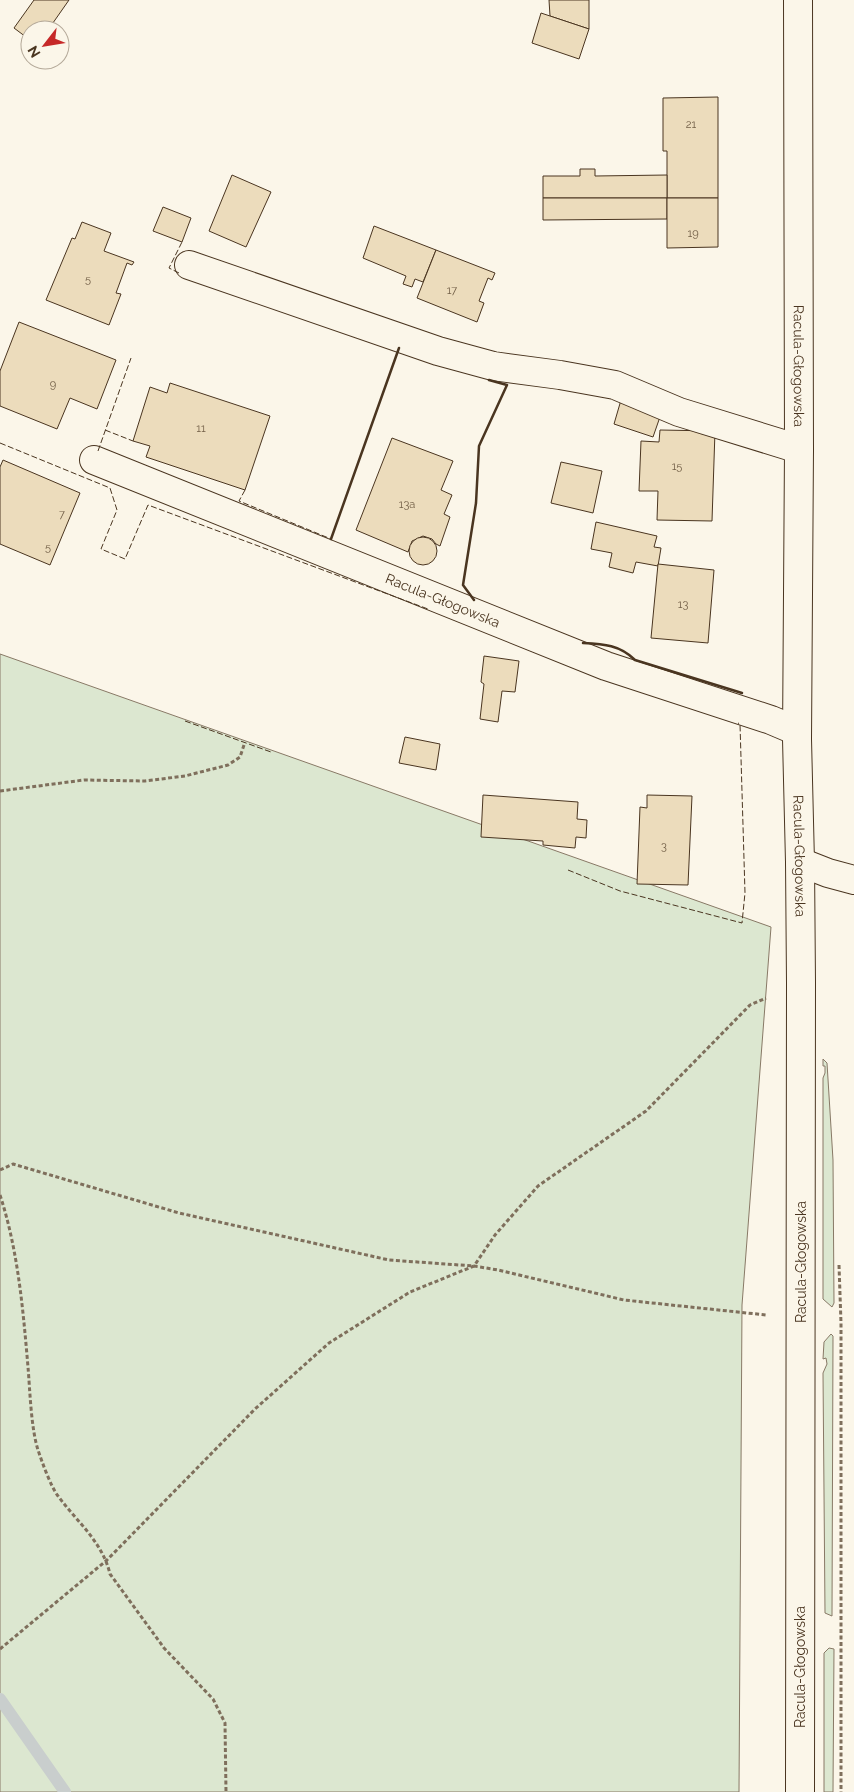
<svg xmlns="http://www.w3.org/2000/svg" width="854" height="1792" font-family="Raleway,sans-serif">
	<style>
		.green { fill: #dce7d0; stroke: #887966 }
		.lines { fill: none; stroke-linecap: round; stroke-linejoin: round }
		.stream { stroke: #c9cecd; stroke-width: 12 }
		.building { fill: #ecdcbc; stroke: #4a3520 }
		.minor-casing { stroke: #4a3520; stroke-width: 30 }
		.tertiary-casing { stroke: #4a3520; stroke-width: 30 }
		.path { stroke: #7f6f5c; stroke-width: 3; stroke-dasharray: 4 2.5; stroke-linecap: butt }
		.minor { stroke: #fbf6e9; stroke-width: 28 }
		.tertiary { stroke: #fbf6e9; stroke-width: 28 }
		.fence { stroke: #4a3520; stroke-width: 1; stroke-dasharray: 6 2.5; stroke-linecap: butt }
		.wall { stroke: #4a3520; stroke-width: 2.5 }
		.labels { text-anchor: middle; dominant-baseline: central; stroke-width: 4; stroke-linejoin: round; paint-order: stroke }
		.number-label { font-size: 11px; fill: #725f47 }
		.street-label { font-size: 14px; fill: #4a3520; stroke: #fbf6e9 }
	</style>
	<rect width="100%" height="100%" fill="#fbf6e9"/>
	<g class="green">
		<polygon points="0,654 771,927 742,1305 739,1792 0,1792"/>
		<polygon points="823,1059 827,1063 833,1160 834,1303 832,1307 823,1299 823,1078 825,1073 825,1066 823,1066"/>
		<polygon points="831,1334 833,1336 832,1616 825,1613 823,1373 827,1364 826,1358 823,1359 824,1342"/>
		<polygon points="829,1648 834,1649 833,1792 824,1792 824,1653"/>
	</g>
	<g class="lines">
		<polyline class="stream" points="0,1699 65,1792"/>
	</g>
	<g class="building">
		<polygon points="34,0 69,0 48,30 30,30 30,40 14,28"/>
		<polygon points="549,0 589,0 589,29 550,16"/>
		<polygon points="541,13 589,29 579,59 532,43"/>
		<polygon points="718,97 718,198 667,198 667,151 663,151 663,98"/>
		<polygon points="580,169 595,169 595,176 667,175 667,198 543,198 543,176 580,176"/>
		<polygon points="232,175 271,192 246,247 209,231"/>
		<polygon points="543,198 667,198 667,219 543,220"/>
		<polygon points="667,198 718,198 718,247 667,248"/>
		<polygon points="163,207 191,218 182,242 153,231"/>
		<polygon points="82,222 111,233 104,251 134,262 132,265 127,263 116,293 121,294 109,325 46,300 72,238 75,239"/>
		<polygon points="374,226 436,250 423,282 415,279 412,287 403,284 406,276 363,258"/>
		<polygon points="436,250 495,273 492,280 488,278 479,301 484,303 477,322 417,298"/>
		<polygon points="19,322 116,360 97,409 70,398 57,429 0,406 0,371"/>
		<polygon points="170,383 270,416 245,490 146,457 150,446 133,441 150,387 167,393"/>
		<polygon points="621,400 661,414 653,437 614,424"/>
		<polygon points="660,430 715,431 712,521 657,520 658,491 639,491 641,441 659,442"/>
		<polygon points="392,438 453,461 441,490 452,495 444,514 450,517 440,546 436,544 432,539 423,536 412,541 408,552 356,530"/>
		<polygon points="3,460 80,493 50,565 0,544 0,467"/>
		<polygon points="561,462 602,471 593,513 551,503"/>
		<polygon points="596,522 657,536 654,547 661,548 658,566 636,562 633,573 609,567 612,553 591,549"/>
		<circle cx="423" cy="551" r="14"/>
		<polygon points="658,564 714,570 708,643 651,638"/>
		<polygon points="484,656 519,661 515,692 502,691 498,722 480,719 484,684 481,682"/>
		<polygon points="405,737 440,744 436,770 399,763"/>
		<polygon points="483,795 578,802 577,819 587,820 586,838 576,837 575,848 543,845 543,841 481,837"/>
		<polygon points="647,795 692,796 688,885 637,884 640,807 647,808"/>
	</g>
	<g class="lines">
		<g class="minor-casing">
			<g id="minor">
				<polyline points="189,265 438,351 493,366 560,375 615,385 679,412 799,449"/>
				<path id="s1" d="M94,460L606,666L771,720L797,731"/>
				<polyline points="800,862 828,873 854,880"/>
			</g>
		</g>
		<g class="tertiary-casing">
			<g id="tertiary">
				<path id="s2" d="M798,0L799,449L797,739L800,862L801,982L800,1792"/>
			</g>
		</g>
		<g class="path">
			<polyline points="0,791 84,780 145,781 185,776 228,765 240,757 244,745"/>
			<polyline points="0,1170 13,1164 179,1213 389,1260 474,1266 498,1270 624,1300 766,1315"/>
			<path d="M0,1195C18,1250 23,1309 28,1367C30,1391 31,1428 38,1450C42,1462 51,1487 58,1496C77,1522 102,1541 110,1574L164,1648L213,1699L225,1723L226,1792"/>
			<polyline points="839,1265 841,1323 841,1792"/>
			<polyline points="0,1649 107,1560 255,1409 329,1343 410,1292 474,1266 495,1235 538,1186 646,1111 750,1005 766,998"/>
		</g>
		<use href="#minor" class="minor"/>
		<use href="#tertiary" class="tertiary"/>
		<g class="fence">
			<polyline points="179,273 169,268 182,242"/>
			<polyline points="105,430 133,441"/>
			<polyline points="0,443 110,488 117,510 101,549 125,559 148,505 428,609"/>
			<polyline points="98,451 131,358"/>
			<polyline points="245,490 239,501 331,539"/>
			<polyline points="185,721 271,752"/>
			<polyline points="568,870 620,891 742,923 745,893 740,724 738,723"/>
		</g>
		<g class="wall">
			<polyline points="331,539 399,348"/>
			<polyline points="474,600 463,585 476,503 479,446 507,385 489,380"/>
			<path d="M583,643C604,644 620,645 635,660L742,693"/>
		</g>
	</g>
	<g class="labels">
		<g class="number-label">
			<text x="691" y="124">21</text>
			<text x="693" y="233">19</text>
			<text x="88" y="279">5</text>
			<text x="452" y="290">17</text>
			<text x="53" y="384">9</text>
			<text x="201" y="428">11</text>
			<text x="677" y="466">15</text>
			<text x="407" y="504">13a</text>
			<text x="62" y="514">7</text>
			<text x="48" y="547">5</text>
			<text x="683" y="604">13</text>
			<text x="664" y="846">3</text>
		</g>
		<g class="street-label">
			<text stroke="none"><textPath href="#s2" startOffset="366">Racula-Głogowska</textPath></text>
			<text stroke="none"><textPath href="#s1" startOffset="376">Racula-Głogowska</textPath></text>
			<text stroke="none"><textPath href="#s2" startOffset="856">Racula-Głogowska</textPath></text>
			<text transform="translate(801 1262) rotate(-90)">Racula-Głogowska</text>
			<text transform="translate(800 1667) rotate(-90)">Racula-Głogowska</text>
		</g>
	</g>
	<g transform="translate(45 45) rotate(239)"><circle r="24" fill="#fbf6e9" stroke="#b4a999"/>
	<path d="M0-4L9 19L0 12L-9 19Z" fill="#c62828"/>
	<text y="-8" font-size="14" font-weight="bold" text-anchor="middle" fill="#4a3520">N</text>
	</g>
</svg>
